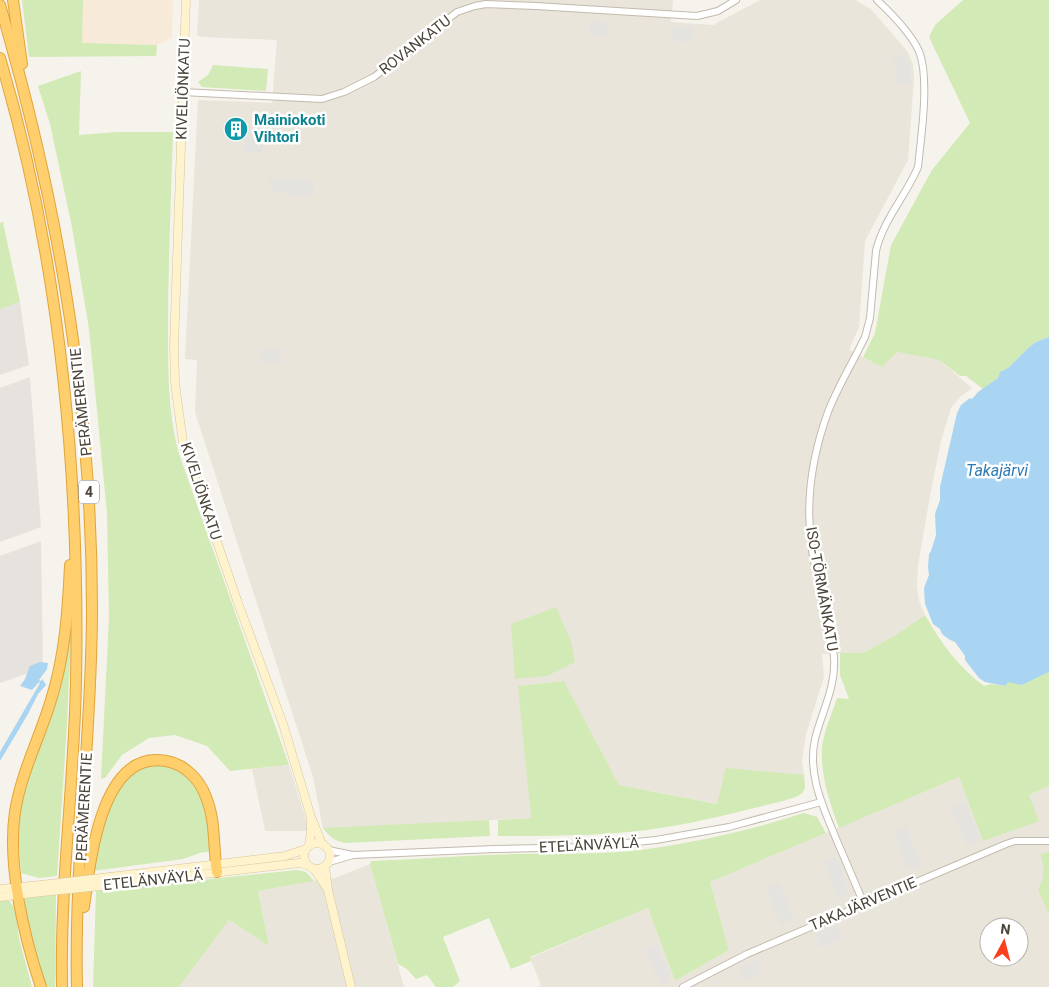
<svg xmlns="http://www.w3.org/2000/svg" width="1049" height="987" font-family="Roboto,sans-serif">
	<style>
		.residential { fill: #eae5da; fill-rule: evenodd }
		.commercial { fill: #f7ead8 }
		.industrial { fill: #e6e2dd }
		.green { fill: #d2eab5 }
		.parking { fill: #e5e3e0 }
		.water { fill: #a9d4f2 }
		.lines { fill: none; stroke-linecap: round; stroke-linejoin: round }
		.tertiary-casing { stroke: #c2bbae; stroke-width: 8 }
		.secondary-casing { stroke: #d6c79b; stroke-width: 9 }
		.motorway-casing { stroke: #e0a43c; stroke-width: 12 }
		.tertiary { stroke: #fff; stroke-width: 6 }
		.secondary { stroke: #fff3cd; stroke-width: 8 }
		.motorway { stroke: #ffcf6e; stroke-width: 10 }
		.secondary-bridge-casing { stroke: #d6c79b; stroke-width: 9; stroke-linecap: butt }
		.secondary-bridge { stroke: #fff3cd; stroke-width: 8 }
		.labels { text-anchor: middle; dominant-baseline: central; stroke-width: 5; stroke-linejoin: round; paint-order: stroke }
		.shield { fill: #fff; stroke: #817c74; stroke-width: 1 }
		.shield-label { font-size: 14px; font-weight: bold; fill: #4b4439 }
		.street-label { font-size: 15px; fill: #4b4439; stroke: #fff }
		.culture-label { font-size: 15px; font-weight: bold; fill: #0d838f; stroke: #fff; text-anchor: start }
		.water-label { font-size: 16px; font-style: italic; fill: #2e7ab2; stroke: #fff }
	</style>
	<rect width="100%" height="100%" fill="#f6f3ec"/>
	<g class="residential">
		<polygon points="199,0 673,0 671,22 713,25 760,0 855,0 871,9 907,51 913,64 914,78 908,160 865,241 859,327 849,350 882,367 897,352 939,360 972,388 960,397 951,408 941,441 930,496 918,566 917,586 919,601 925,615 896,635 863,653 822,654 824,677 806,734 802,761 804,775 718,804 619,785 564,681 519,686 531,818 323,829 313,777 195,412 197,360 185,359 198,100 272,103 277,40 201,37 197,35"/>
		<polygon points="289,765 306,819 308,831 265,831 252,769"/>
		<path d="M959,777L984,841L1029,795L1049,786V987H536L541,985L530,958L648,908L675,981L729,950L710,882ZM989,927H1019V957H989Z"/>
		<polygon points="370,864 404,987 179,987 229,920 269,946 258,891 314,881 335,878"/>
	</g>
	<polygon class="commercial" points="83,0 173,0 172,38 157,45 81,43"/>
	<g class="industrial">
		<polygon points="20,302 29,365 0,375 0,309"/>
		<polygon points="30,377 41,527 0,542 0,388"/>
		<polygon points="41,541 43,668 0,683 0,556"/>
	</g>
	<g class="green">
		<polygon points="22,0 83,0 82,43 157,45 156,56 29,57"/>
		<polygon points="963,0 1049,0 1049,337 1036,342 1027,349 1008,368 1000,372 998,378 983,389 966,376 960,376 939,360 897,352 882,367 863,357 875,333 891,245 932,170 970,123 929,37 935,25"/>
		<polygon points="213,65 268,69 266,91 202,87 198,82 208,75"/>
		<path d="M81,71L79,135L117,132H173C171,198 168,264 168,330C168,370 168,411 178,451L289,765L230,771L207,746L175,735L149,738L122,755L105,778L101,779L109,618L107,513L89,329L72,227L50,124L38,86Z"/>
		<polygon points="3,222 20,302 0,309 0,223"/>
		<polygon points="556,607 571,642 575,662 547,676 515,679 511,624"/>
		<path d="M925,615C941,643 958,667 984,686L991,684L1005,686L1008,681L1022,685L1049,672V786L1029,795L1039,821L983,841L959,777L839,828C830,804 820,774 822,747C824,731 832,714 837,698L849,699L840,675V653H863L896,635Z"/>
		<polygon points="69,635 71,636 67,724 57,876 39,878 21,873 18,830 19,814"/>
		<path d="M564,681L619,785L717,804L726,768L804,775C804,780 807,789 802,793C797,799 772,803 763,806C718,817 673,828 628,832C585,836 541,836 498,836V820L531,818L518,686Z"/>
		<path d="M167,765C173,768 180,770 185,774C208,792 208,824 211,851L200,853L183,859L93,871C100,837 105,786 140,769C148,765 158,766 167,765Z"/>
		<path d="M804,813L817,817L826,833L710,882L729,950L675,981L648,908L530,957L531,961L511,969L489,918L443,937L460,981L453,987H436L427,975L416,979L407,969L398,964L370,864L371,861C420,859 468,855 516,854C560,853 604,855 648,849C702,841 752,830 804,813Z"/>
		<path d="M489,820L490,836L345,843C334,841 329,836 323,828Z"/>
		<path d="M1049,852V914L1038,890C1045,877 1045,868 1040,854Z"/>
		<polygon points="297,870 306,872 314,881 258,891 269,946 229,920 179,987 93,987 96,891"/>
		<polygon points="56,894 55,987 45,987 28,930 25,899 27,897"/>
		<polygon points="0,900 9,901 15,908 19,938 32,987 0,987"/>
	</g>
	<g class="parking">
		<polygon points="590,21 609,23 608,37 589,36"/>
		<polygon points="672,26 693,28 692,42 671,41"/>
		<polygon points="905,55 911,68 910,84 895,84 897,70 892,60"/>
		<polygon points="259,115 265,115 262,153 244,152 245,129 258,130"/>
		<polygon points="269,178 314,180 313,197 287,196 287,193 272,192 272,187 269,187"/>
		<polygon points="261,349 281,350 280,363 260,362"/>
		<polygon points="965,802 981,841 968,847 951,808"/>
		<polygon points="906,826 922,867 913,870 912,867 908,868 893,831"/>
		<polygon points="836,857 849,891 845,893 846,896 839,899 824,862"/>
		<polygon points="779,883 794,919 781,925 766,888"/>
		<polygon points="837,925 843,939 821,948 815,935"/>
		<polygon points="657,944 670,976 667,977 669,981 660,985 645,949"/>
		<polygon points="757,960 761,969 758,970 760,974 744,981 739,967"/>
	</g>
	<g class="water">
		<polygon points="1049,337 1049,672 1022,685 1008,682 1005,686 985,682 979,678 965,660 965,656 955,642 950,640 942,634 940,629 933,624 925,604 924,588 929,575 928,567 929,554 931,551 936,535 935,514 940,500 940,487 957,413 961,405 970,398 972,399 978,392 998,378 1000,372 1008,368 1027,349 1036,342"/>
		<polygon points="40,662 48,663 47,669 39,680 41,681 44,678 43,680 46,685 38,694 28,714 0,761 0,752 40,683 39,682 32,690 20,686 25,679 30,666"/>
	</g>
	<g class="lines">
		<g class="tertiary-casing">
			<g id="tertiary">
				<polyline points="182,92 322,99 344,92 374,77 457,12 475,6 486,4 536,6 697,16 718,11 736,0"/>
				<polyline points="328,849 333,851 353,855"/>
				<polyline points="329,862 353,855 494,849 586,847 656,840 729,827 821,802"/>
				<path d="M864,904C855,883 846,862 837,841C824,809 807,775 815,739C822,711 836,687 834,658C831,622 818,586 812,550C805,504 812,456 828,412C838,386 853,362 865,337L870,318L876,251C883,220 906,196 918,167C921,137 930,78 919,51C910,32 892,14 877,0"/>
				<polyline points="683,987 747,954 1006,844 1015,841 1049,841"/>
			</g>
		</g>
		<g class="secondary-casing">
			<g id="secondary">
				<polyline points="186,0 174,347 175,383 183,443 238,603 283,724 311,817 322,844"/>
				<circle cx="317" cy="856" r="13"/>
				<polyline points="309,846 311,831 311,821"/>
				<polyline points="325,867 328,890 351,987"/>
				<polyline points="314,869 327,888"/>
				<polyline points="110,877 285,856 306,849"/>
				<polyline points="110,885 299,863 307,865"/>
				<polyline points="0,889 41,885"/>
				<polyline points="0,897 42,892"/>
			</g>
		</g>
		<g class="motorway-casing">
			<g id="motorway">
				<polyline points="13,0 22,64"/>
				<path d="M0,5C58,202 92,403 92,609C92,735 74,861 77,987"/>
				<path d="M0,58C60,260 80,472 76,682C74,784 60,885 62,987"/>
				<path d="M84,907C90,864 100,749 166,761C185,764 200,780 206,797C216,821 213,848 217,872"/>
				<path d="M41,987C24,937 7,864 15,812C21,773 40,737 51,700C65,656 68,610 70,565"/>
			</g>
		</g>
		<use href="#tertiary" class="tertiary"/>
		<use href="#secondary" class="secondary"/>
		<use href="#motorway" class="motorway"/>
		<g class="secondary-bridge-casing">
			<g id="secondary-bridge">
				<polyline points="41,885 110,877"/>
				<polyline points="42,892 110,885"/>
			</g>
		</g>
		<use href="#secondary-bridge" class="secondary-bridge"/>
	</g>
	<defs>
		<g id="building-disc" transform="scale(1.25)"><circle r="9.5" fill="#0f9aa8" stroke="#fff"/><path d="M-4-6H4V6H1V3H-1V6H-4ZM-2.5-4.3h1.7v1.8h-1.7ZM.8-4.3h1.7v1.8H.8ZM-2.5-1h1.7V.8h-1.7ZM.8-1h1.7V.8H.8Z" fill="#fff"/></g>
	</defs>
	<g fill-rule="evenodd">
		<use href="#building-disc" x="236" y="129"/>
	</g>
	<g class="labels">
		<rect class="shield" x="79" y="480.5" width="20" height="23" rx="4"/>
		<g class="shield-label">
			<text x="89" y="492">4</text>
		</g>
		<g class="street-label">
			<text transform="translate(415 45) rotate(-38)">ROVANKATU</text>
			<text transform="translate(183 89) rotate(-88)">KIVELIÖNKATU</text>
			<text transform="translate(81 402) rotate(-96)">PERÄMERENTIE</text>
			<text transform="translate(201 491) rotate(72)">KIVELIÖNKATU</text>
			<text transform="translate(822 589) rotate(80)">ISO-TÖRMÄNKATU</text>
			<text transform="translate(84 807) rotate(-87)">PERÄMERENTIE</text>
			<text transform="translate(589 845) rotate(-3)">ETELÄNVÄYLÄ</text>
			<text transform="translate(153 880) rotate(-6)">ETELÄNVÄYLÄ</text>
			<text transform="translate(863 904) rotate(-23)">TAKAJÄRVENTIE</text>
		</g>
		<g class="culture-label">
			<text x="254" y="120">Mainiokoti<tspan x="254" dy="17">Vihtori</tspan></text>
		</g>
		<g class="water-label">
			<text x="997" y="470">Takajärvi</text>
		</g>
	</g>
	<g transform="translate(1004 942) rotate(7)"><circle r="24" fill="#ffffff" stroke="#b7b4b0"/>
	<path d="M0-4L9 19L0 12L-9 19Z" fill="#fc3f1d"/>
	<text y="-8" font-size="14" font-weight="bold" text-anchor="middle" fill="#4b4439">N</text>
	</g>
</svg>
